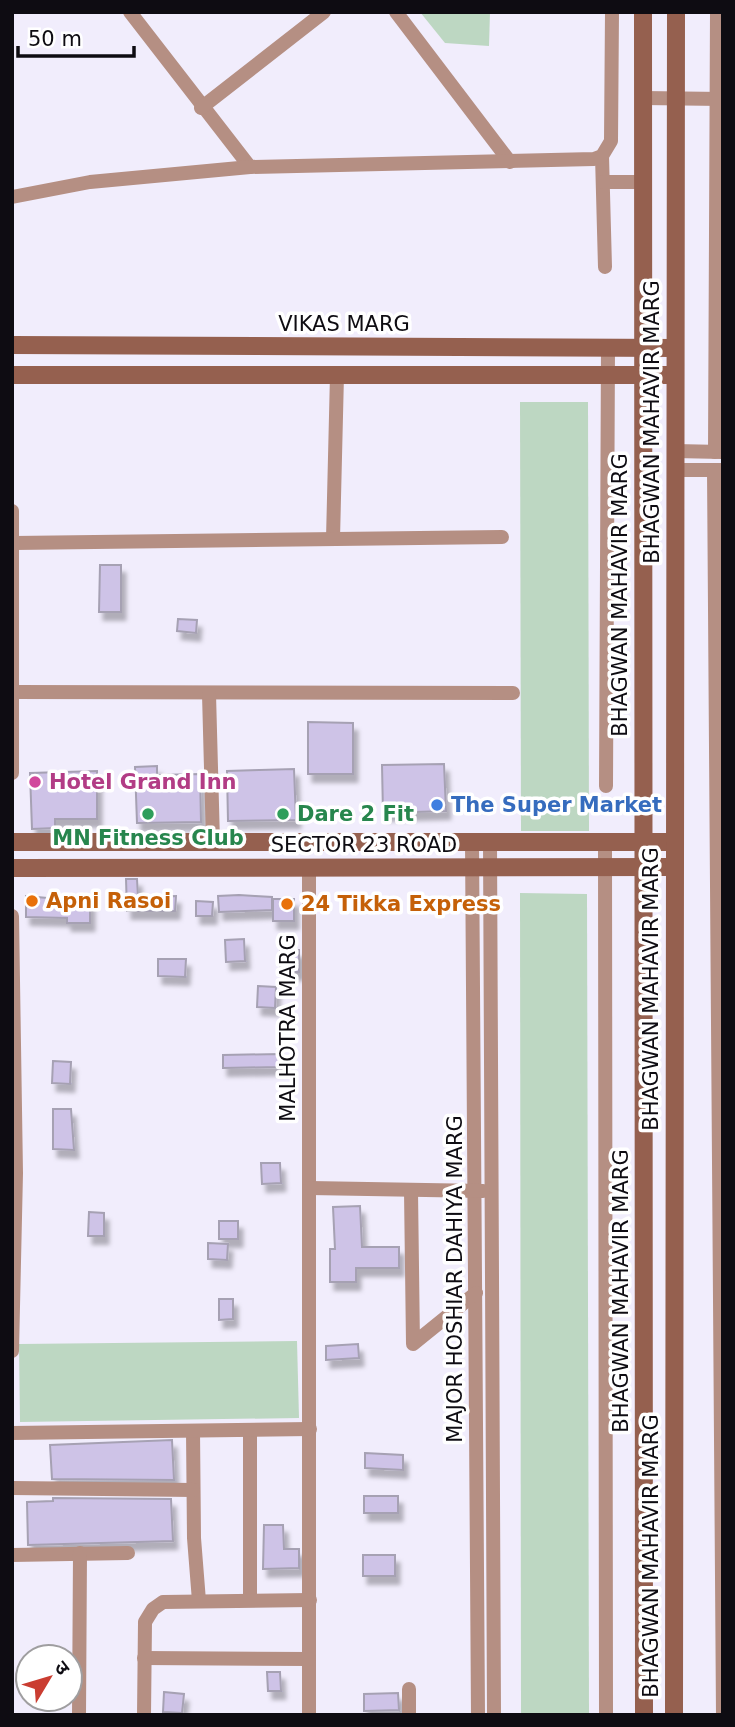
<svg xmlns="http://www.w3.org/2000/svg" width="735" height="1727" font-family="'DejaVu Sans','Noto Sans Devanagari',sans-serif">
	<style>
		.green { fill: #bdd7c2 }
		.building { fill: #cec3e7; stroke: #a6a1b3; stroke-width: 2; filter: url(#shadow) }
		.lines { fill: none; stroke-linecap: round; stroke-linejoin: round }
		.street { stroke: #b58f83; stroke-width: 14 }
		.secondary { stroke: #95604f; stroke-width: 18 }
		.hotel-dot { fill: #d1479c; stroke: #fff; stroke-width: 2.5 }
		.shop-dot { fill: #3f7fe0; stroke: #fff; stroke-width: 2.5 }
		.leisure-dot { fill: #2e9e5b; stroke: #fff; stroke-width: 2.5 }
		.food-dot { fill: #e8710a; stroke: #fff; stroke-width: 2.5 }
		.labels { text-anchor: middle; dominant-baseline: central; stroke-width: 7; stroke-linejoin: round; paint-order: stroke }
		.street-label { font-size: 21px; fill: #0e0c12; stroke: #fff }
		.hotel-label { font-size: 21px; font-weight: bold; fill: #b23c85; stroke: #fff; text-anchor: start }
		.shop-label { font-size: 21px; font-weight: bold; fill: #366cbe; stroke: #fff; text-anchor: start }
		.leisure-label { font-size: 21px; font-weight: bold; fill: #27864d; stroke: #fff; text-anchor: start }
		.food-label { font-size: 21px; font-weight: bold; fill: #c56008; stroke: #fff; text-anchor: start }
	</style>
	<defs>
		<filter id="shadow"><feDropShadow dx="4.5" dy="8" stdDeviation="2" flood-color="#0004"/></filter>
	</defs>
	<rect width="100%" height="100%" fill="#f1edfc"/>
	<g class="green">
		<polygon points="420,12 490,12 489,46 445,43"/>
		<polygon points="520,402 588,402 589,831 521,831"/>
		<polygon points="520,893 587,894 589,1715 521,1715"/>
		<polygon points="297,1341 299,1418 20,1422 19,1344"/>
	</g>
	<g class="building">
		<polygon points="100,565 121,565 121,612 99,612"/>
		<polygon points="178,619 197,620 196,633 177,631"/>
		<polygon points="308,722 353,723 353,774 308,774"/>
		<polygon points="444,764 446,811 383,813 382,765"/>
		<polygon points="157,766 157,775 200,774 201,822 137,823 135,767"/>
		<polygon points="294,769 296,820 228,821 227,771"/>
		<polygon points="97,771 97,819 55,819 55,828 32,829 30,773"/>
		<polygon points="126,879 137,879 138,897 176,896 175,911 127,911"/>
		<polygon points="239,895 272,897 272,910 219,912 218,896"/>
		<polygon points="26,896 90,902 90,923 67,923 67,918 26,917"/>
		<rect x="273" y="899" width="21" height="22"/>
		<polygon points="196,901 213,902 212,916 196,916"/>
		<polygon points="244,939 245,961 226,962 225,940"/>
		<rect x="280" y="950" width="19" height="22"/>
		<polygon points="158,959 186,959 185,977 158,976"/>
		<polygon points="258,986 276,987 275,1008 257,1007"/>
		<polygon points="280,1054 279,1067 223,1068 223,1055"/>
		<polygon points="53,1061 71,1062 70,1084 52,1083"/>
		<polygon points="53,1109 71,1109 74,1150 53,1149"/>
		<polygon points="261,1163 280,1163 281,1183 262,1184"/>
		<polygon points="360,1206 362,1247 399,1247 399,1268 356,1268 356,1282 330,1282 330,1249 335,1249 333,1207"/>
		<polygon points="89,1212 104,1213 104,1236 88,1236"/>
		<rect x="219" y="1221" width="19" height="18"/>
		<polygon points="208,1243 228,1244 227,1260 208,1259"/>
		<polygon points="219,1299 233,1299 233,1319 219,1320"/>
		<polygon points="358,1344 359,1358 326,1360 326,1346"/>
		<polygon points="172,1440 174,1480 52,1479 50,1445"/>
		<polygon points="365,1453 403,1455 403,1470 365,1468"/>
		<rect x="364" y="1496" width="34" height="17"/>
		<polygon points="53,1498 171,1499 173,1541 28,1545 27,1502 53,1501"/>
		<polygon points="264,1525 283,1525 284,1549 299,1549 299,1568 263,1569"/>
		<rect x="363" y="1555" width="32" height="21"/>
		<polygon points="267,1672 280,1672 281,1691 268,1691"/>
		<polygon points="164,1692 184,1694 182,1713 163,1712"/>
		<polygon points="398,1693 399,1710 364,1711 364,1694"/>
	</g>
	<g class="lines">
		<g class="street">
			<polyline points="130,12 250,167"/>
			<polyline points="396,12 510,162"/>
			<polyline points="643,98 723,99"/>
			<polyline points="201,108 324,12"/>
			<polyline points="602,156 605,267"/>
			<polyline points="603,182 643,182"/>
			<polyline points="12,197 90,182 250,167 594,159 602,156 611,141 612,12"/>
			<polyline points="675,451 722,452"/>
			<polyline points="715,452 717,12"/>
			<polyline points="675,470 721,470"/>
			<polyline points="714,470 723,1715"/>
			<polyline points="12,511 12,773"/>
			<polyline points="333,539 337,375"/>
			<polyline points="14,543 502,537"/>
			<polyline points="14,692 513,693"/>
			<polyline points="209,694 213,842"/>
			<polyline points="606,786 608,348"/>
			<polyline points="472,842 478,1715"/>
			<polyline points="490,842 494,1715"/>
			<polyline points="605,842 606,1715"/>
			<polyline points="309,868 309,1715"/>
			<polyline points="12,916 16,1173 12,1351"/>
			<polyline points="310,1188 483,1191"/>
			<polyline points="411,1191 413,1344 476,1293"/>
			<polyline points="250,1430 250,1600"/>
			<polyline points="193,1431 194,1538 199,1601"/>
			<polyline points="12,1433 310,1429"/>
			<polyline points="12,1488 193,1490"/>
			<polyline points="12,1555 128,1553"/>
			<polyline points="144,1658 309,1659"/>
			<polyline points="409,1689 409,1715"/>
			<polyline points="79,1715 80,1553"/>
			<polyline points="144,1715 145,1622 153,1609 163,1602 310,1600"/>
		</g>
		<g class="secondary">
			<polyline points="643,12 644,1715"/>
			<polyline points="12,345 675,348"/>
			<polyline points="12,375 675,375"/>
			<polyline points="12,842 674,842"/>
			<polyline points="12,868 674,867"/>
			<polyline points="674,1715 676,12"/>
		</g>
	</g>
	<circle class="hotel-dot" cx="35" cy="782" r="7"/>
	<circle class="shop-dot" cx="437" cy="805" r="7"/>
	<g class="leisure-dot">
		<circle cx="148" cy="814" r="7"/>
		<circle cx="283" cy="814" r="7"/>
	</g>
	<g class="food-dot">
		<circle cx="32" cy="901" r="7"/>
		<circle cx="287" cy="904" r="7"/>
	</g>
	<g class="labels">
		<g class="street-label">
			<text x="344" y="324">VIKAS MARG</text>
			<text transform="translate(652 422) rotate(-90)">BHAGWAN MAHAVIR MARG</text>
			<text transform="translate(620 595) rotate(-90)">BHAGWAN MAHAVIR MARG</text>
			<text x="364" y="845">SECTOR 23 ROAD</text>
			<text transform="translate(651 989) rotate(-90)">BHAGWAN MAHAVIR MARG</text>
			<text transform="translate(288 1028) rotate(-90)">MALHOTRA MARG</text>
			<text transform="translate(455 1279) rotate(-90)">MAJOR HOSHIAR DAHIYA MARG</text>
			<text transform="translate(621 1291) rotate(-90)">BHAGWAN MAHAVIR MARG</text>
			<text transform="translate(651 1556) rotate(-90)">BHAGWAN MAHAVIR MARG</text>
		</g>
		<g class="hotel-label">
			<text x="49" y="782">Hotel Grand Inn</text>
		</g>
		<g class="shop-label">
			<text x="451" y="805">The Super Market</text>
		</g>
		<g class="leisure-label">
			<text x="297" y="814">Dare 2 Fit</text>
			<text x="148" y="838" text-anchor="middle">MN Fitness Club</text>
		</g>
		<g class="food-label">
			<text x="46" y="901">Apni Rasoi</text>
			<text x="301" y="904">24 Tikka Express</text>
		</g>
	</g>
	<rect width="735" height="1727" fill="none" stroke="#0e0c12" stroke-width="28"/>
	<g transform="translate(49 1678) rotate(52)"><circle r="33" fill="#ffffff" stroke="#9f9ea0" stroke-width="2"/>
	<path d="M0-5L12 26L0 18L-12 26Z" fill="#ca3d31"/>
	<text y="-10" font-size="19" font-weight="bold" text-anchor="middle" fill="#0e0c12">उ</text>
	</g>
	<path d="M18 46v10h116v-10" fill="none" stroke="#0e0c12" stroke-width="3.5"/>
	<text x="28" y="46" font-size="21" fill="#0e0c12" stroke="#ffffff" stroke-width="5" paint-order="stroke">50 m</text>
</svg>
